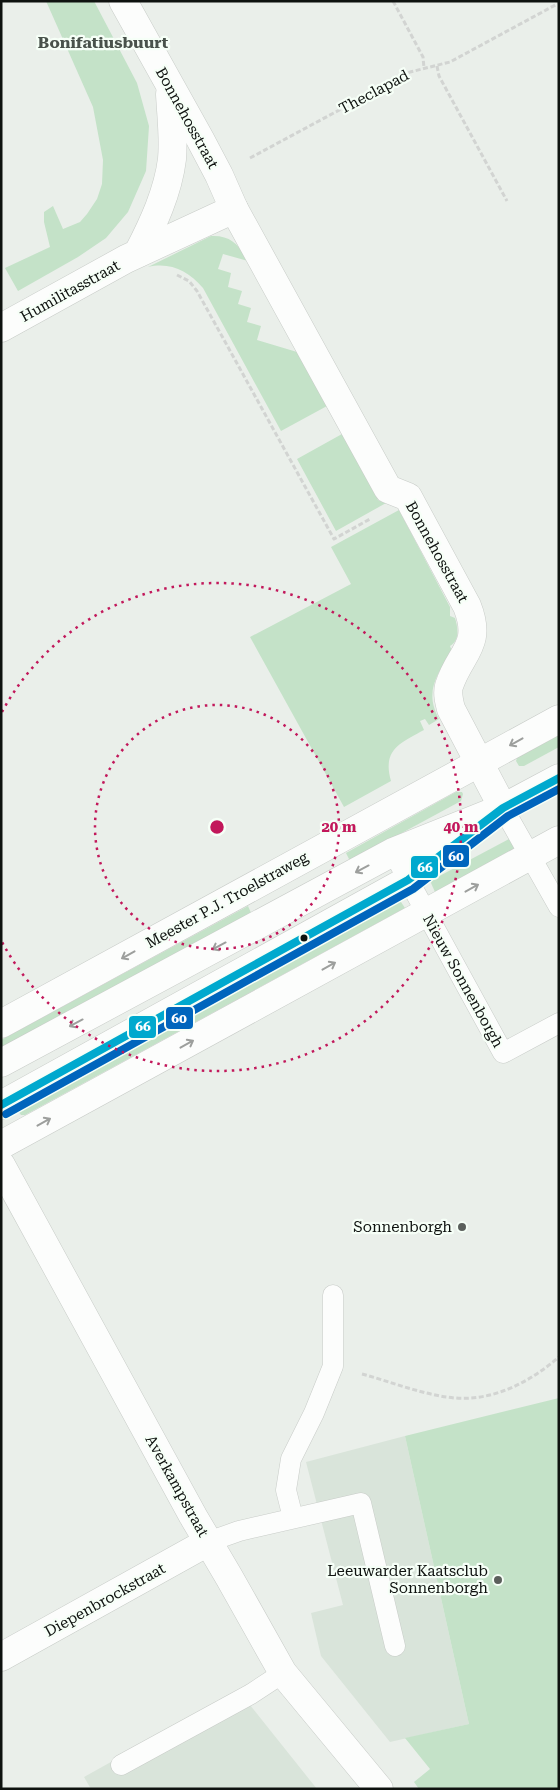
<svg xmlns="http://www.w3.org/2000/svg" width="560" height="1790" font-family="'Roboto Serif',serif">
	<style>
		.built { fill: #d9e4da }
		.green { fill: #c4e2c8 }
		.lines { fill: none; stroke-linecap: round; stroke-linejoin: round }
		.service-casing { stroke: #c8ccc8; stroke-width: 21 }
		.minor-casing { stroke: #c8ccc8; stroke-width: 29 }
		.secondary-casing { stroke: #c8ccc8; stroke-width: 29 }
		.path { stroke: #d2d4d2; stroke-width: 3; stroke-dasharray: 5 2.5; stroke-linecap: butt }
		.service { stroke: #fcfdfc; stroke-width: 20 }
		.minor { stroke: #fcfdfc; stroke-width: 28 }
		.secondary { stroke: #fcfdfc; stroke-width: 28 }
		.bus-1-casing { stroke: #f6fff7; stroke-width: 11 }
		.bus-2-casing { stroke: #f6fff7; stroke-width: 11 }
		.bus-1 { stroke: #00a9ce; stroke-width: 8 }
		.bus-2 { stroke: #0065bd; stroke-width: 8 }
		.oneway { stroke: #9d9f9d }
		.ring { fill: none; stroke: #c2185b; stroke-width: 2.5; stroke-dasharray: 2.5 5 }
		.bus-dot { fill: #0e120f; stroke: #f6fff7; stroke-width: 2 }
		.poi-dot { fill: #5b5f5c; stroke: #f6fff7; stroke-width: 2 }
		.labels { text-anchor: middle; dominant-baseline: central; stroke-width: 4.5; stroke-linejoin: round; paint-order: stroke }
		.street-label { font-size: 15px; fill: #0e120f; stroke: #f6fff7 }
		.poi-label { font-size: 15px; fill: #0e120f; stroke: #f6fff7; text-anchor: end }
		.neighbourhood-label { font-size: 16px; font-weight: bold; fill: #49524b; stroke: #f6fff7 }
		.centre { fill: #c2185b; stroke: #f6fff7; stroke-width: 2.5 }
		.ring-label { font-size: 15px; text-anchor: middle; font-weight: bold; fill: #c2185b; stroke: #f6fff7; stroke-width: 4.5; stroke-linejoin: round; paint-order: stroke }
		.line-badge { stroke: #f6fff7; stroke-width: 2 }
		.badge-label { font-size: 14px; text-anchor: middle; font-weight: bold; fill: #fff }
	</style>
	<rect width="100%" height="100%" fill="#eaefea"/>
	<g class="built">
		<polygon points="405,1436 469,1724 390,1742 321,1656 311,1613 343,1605 306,1462"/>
		<polygon points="240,1690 250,1705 317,1789 91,1789 84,1777"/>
	</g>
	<g class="green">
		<polygon points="46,1 94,1 137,83 149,126 146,171 128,212 106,238 78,257 18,291 5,268 50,247 44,222 44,212 53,206 63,229 80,222 87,214 97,199 102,184 103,160 93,107"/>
		<path d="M211,236C231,235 239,245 248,261L223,254L218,269L231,273L228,287L242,291L238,304L251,308L247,322L261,326L257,340L297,352L327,406L281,431L203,288C188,271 171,262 148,267Z"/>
		<polygon points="342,434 378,500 386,503 336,531 297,459"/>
		<path d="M399,510L450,607V616L455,618C458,628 460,640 450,646L452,651C437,674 424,692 439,719L429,725L425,719L420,721L424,730C400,743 382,750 391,781L344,807L250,637L351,584L331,547Z"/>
		<polygon points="559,735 559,747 524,766 519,766 516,761 517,758"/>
		<polygon points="456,792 462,792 463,794 461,801 350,861 346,853"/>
		<polygon points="509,839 511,839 514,847 513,849 435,892 431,883 432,880"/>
		<polygon points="399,899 405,908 25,1115 21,1115 18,1111"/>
		<polygon points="248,906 252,915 1,1052 1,1040"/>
		<polygon points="559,1398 559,1789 419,1789 414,1782 430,1769 405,1738 469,1724 405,1436"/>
	</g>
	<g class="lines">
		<g class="service-casing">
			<g id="service">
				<polyline points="503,808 559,907"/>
				<polyline points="393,852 503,1053 559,1023"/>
				<polyline points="293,1518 286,1490 291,1459 314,1413 333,1366 333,1295"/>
				<polyline points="208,1542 239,1531 361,1503 395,1646"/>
				<polyline points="121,1765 251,1694 283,1673"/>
			</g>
		</g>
		<g class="minor-casing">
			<g id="minor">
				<path d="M123,1L200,139L219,175L234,209L388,489L408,497L467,606C483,646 460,652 449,686C447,693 449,701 451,709L503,808"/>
				<path d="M138,253C153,224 168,192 172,159C174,137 171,115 170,94"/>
				<polyline points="1,328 126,259 234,209"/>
				<polyline points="1,1024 559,719"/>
				<polyline points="1,1145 559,840"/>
				<polyline points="1,1165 193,1516 229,1577 283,1673 379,1789"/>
				<polyline points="1,1657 208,1542"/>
			</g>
		</g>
		<g class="secondary-casing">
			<g id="secondary">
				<polyline points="1,1063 393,852 503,808 559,778"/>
				<polyline points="1,1105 408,880 474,830"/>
			</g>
		</g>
		<g class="path">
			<polyline points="393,1 423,57 424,68"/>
			<polyline points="437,66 439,76 507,201"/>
			<polyline points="250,158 410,72 450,62 559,3"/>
			<polyline points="177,275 189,281 197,291 334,539 370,519"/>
			<path d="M362,1374C392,1382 423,1395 455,1398C494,1401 530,1382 559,1357"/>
		</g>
		<use href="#service" class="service"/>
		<use href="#minor" class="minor"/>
		<use href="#secondary" class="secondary"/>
		<g class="bus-1-casing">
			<polyline id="bus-1" points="1,1105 408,880 503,808 559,778"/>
		</g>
		<g class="bus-2-casing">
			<polyline id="bus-2" points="6,1114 413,889 508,816 559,789"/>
		</g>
		<use href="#bus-1" class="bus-1"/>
		<use href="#bus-2" class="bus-2"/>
	</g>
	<defs><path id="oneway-shaft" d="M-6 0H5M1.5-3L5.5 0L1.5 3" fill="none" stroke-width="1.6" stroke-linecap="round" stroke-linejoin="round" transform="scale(1.25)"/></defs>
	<g class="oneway">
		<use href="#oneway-shaft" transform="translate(516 742) rotate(151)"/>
		<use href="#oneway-shaft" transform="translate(362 869) rotate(152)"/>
		<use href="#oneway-shaft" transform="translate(472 888) rotate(-29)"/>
		<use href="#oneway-shaft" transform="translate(219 946) rotate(152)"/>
		<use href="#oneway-shaft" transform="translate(128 955) rotate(151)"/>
		<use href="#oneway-shaft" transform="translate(329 966) rotate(-29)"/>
		<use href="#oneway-shaft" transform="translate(76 1023) rotate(152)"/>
		<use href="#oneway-shaft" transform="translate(187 1044) rotate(-29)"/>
		<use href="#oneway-shaft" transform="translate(44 1122) rotate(-29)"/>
	</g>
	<g class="ring">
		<circle cx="217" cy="827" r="122"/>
		<path d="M2 712A244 244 0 1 1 2 942"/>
	</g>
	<circle class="bus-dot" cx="304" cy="938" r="4.5"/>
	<g class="poi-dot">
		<circle cx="462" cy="1227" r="5"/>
		<circle cx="498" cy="1580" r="5"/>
	</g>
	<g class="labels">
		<g class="street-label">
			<text transform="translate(374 92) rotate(-28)">Theclapad</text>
			<text transform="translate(187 118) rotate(61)">Bonnehosstraat</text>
			<text transform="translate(70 291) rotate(-29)">Humilitasstraat</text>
			<text transform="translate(437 552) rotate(61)">Bonnehosstraat</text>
			<text transform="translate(227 900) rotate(-29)">Meester P.J. Troelstraweg</text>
			<text transform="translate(463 981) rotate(61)">Nieuw Sonnenborgh</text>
			<text transform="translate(177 1486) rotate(61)">Averkampstraat</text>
			<text transform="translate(105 1600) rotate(-29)">Diepenbrockstraat</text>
		</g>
		<g class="poi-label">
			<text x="452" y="1227">Sonnenborgh</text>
			<text x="488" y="1571">Leeuwarder Kaatsclub<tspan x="488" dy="17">Sonnenborgh</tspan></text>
		</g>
		<g class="neighbourhood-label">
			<text x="103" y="42">Bonifatiusbuurt</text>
		</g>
	</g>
	<circle cx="217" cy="827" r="8" class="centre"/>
	<g class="ring-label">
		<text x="339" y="832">20 m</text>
		<text x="461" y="832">40 m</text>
	</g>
	<g class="line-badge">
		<rect x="442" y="844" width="28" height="24" rx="5" fill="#0065bd"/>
		<rect x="410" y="855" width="29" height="24" rx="5" fill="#00a9ce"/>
		<rect x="165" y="1006" width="29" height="24" rx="5" fill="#0065bd"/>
		<rect x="128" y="1015" width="29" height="24" rx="5" fill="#00a9ce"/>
	</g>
	<g class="badge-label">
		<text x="456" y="861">60</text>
		<text x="425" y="872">66</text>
		<text x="179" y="1023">60</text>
		<text x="143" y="1031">66</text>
	</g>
	<rect width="560" height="1790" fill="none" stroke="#0e120f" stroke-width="5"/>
</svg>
